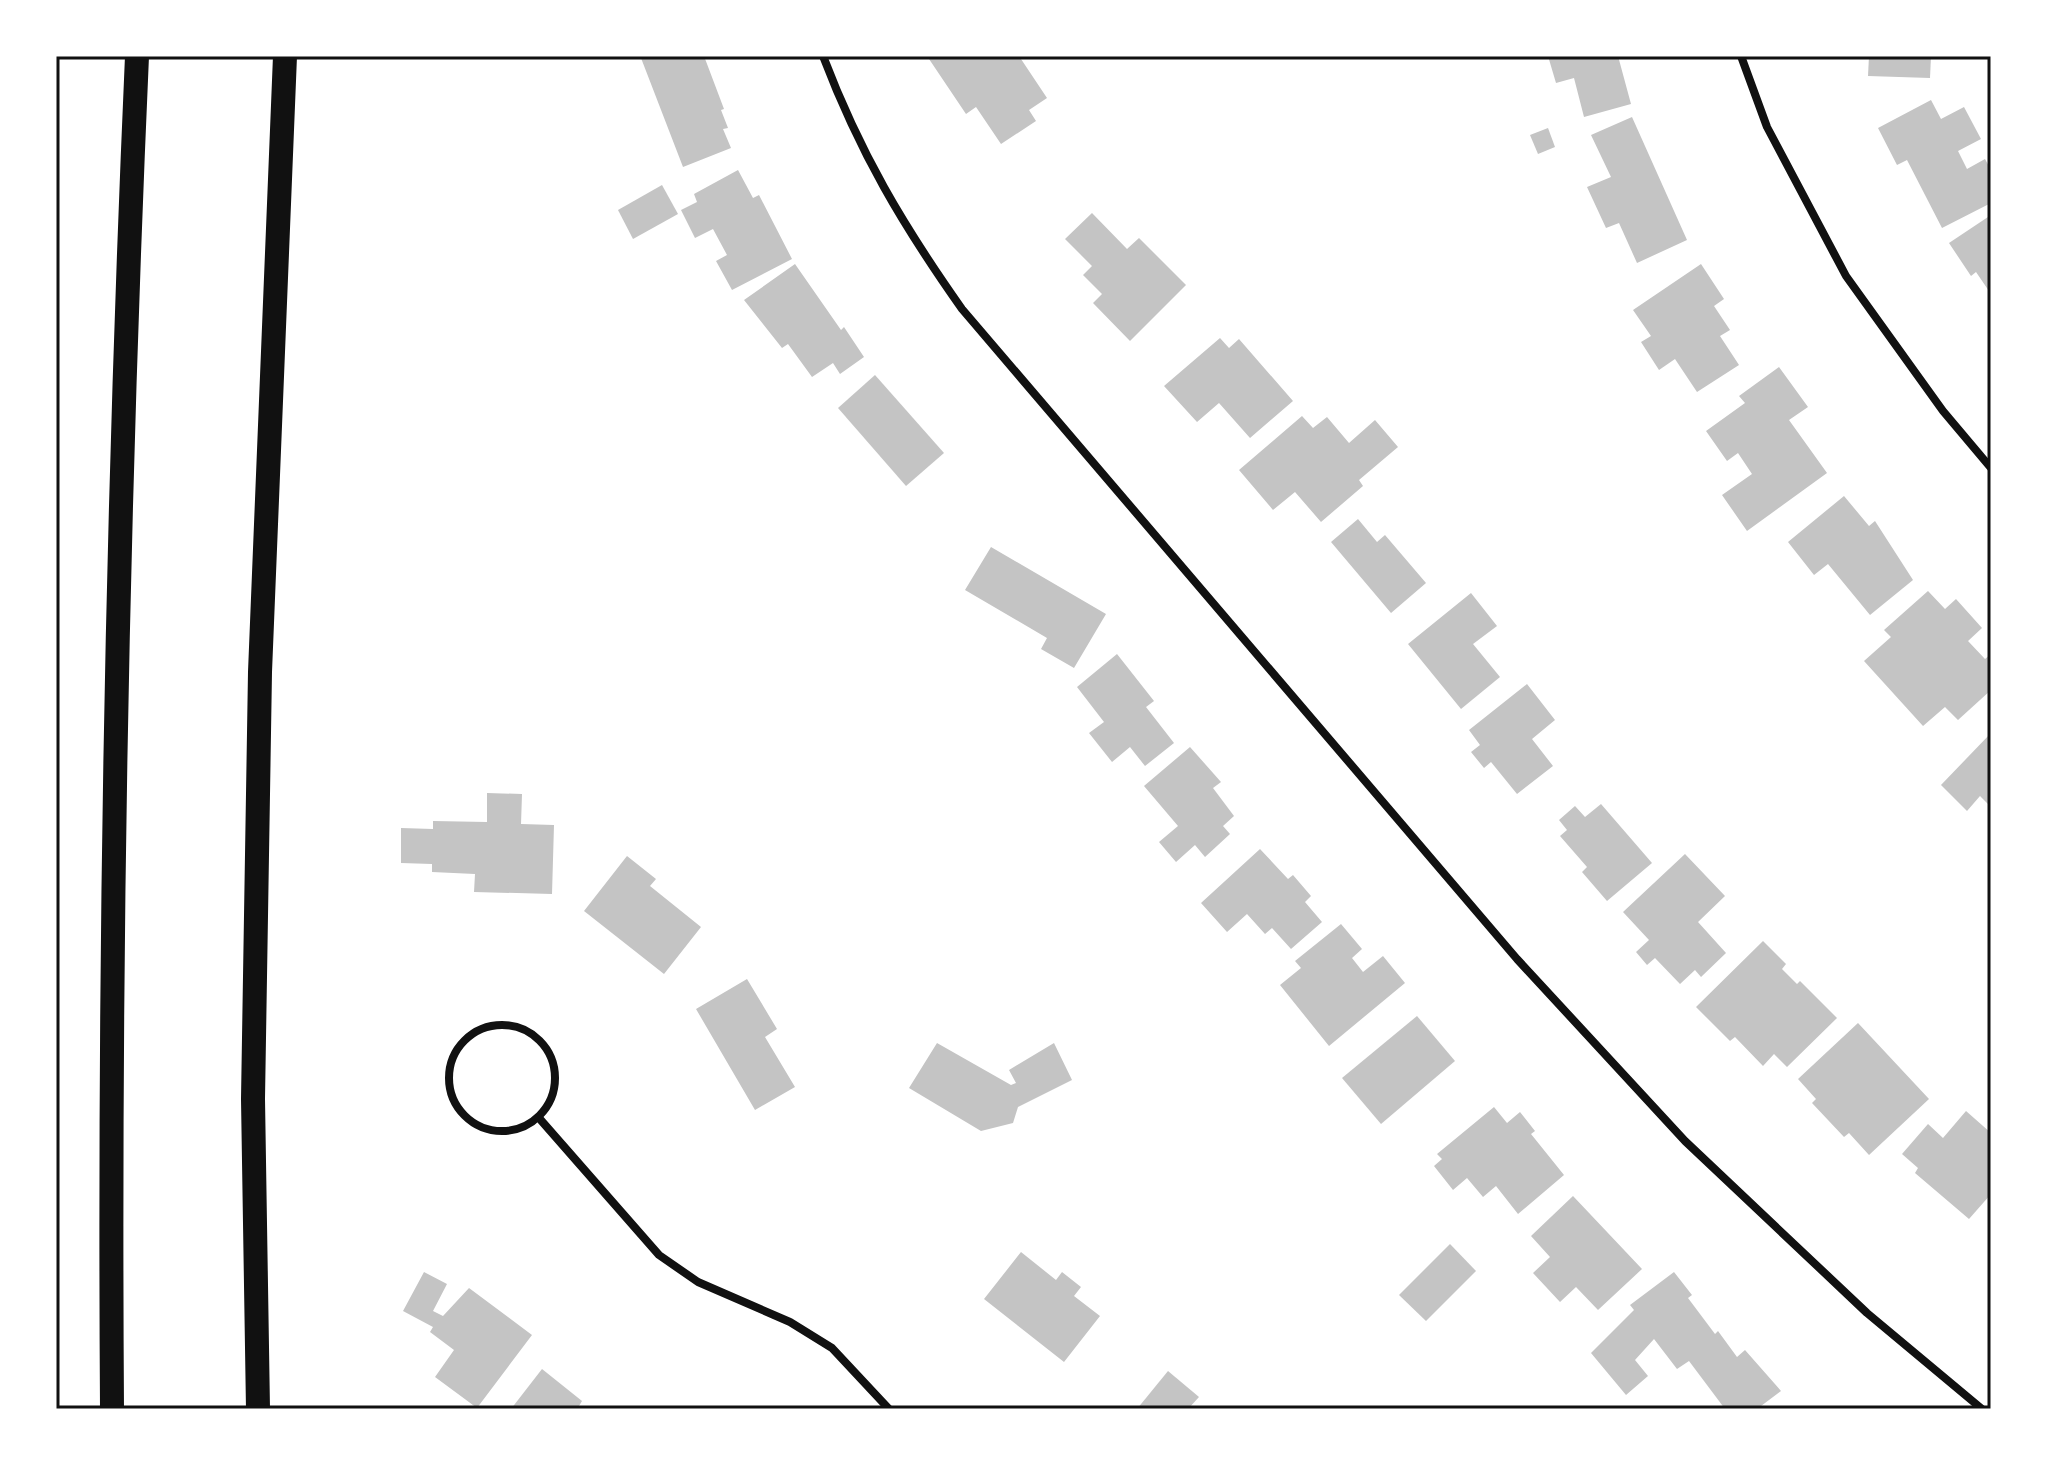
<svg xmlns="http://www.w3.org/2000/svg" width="2047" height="1465" font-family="'DejaVu Sans',sans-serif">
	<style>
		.building { fill: #c4c4c4 }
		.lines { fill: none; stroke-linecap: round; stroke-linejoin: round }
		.minor { stroke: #111; stroke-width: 8 }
		.motorway { stroke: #111; stroke-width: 24 }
		.neatline { fill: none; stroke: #111; stroke-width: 3 }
	</style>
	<rect width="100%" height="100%" fill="#fff"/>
	<g class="building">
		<polygon points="645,56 704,56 724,109 721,110 728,128 723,129 731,148 683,167 641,58"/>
		<polygon points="927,56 1019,56 1047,98 1029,110 1036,121 1001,144 976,107 966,114"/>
		<polygon points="1548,56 1618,56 1631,104 1584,117 1574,78 1556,83"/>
		<polygon points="1869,56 1931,56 1930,78 1868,76"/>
		<polygon points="1931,100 1941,119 1964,107 1981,139 1958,151 1967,169 1985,159 1991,170 1991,203 1942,228 1907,160 1897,165 1878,128"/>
		<polygon points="1632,117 1687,240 1637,263 1619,223 1606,228 1587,187 1611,177 1591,135"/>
		<polygon points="1548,128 1555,147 1538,154 1530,135"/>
		<polygon points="738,170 753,198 759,195 792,259 732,290 716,261 727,255 713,229 695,238 681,210 697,202 694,194"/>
		<polygon points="662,185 678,214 633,239 618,210"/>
		<polygon points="1092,213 1127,249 1139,238 1186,285 1130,341 1093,303 1102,294 1083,275 1092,266 1065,239"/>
		<polygon points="1991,215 1991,294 1976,272 1971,276 1949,243"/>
		<polygon points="795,264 841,330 844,327 864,357 840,374 833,363 812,377 788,344 782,348 744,300"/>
		<polygon points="1701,264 1724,299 1714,306 1730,330 1720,336 1739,365 1697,392 1675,359 1659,370 1641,342 1651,336 1633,310"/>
		<polygon points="1220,338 1229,348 1239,339 1293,401 1250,438 1219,403 1197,422 1164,386"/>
		<polygon points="1779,367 1808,407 1789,420 1827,473 1747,531 1722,495 1752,474 1738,453 1727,461 1706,431 1745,403 1739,396"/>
		<polygon points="875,375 944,453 906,486 838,408"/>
		<polygon points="1302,416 1313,428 1327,417 1349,443 1375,420 1398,447 1359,480 1363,486 1321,522 1295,492 1273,510 1239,470"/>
		<polygon points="1844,496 1869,526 1875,521 1913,580 1870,615 1828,564 1814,575 1788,542"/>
		<polygon points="1358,519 1377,542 1385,535 1426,583 1391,613 1331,542"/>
		<polygon points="991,547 1106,614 1074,668 1041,649 1047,638 965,590"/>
		<polygon points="1928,591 1945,609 1956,599 1982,628 1968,641 1985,659 1991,654 1991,690 1958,720 1945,707 1923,726 1864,661 1891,637 1884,630"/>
		<polygon points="1471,593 1497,626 1473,644 1500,677 1461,709 1408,644"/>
		<polygon points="1117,654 1154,701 1146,707 1174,743 1145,766 1130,747 1112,762 1089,733 1104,722 1077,687"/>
		<polygon points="1527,684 1555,720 1532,739 1553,766 1517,794 1491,762 1484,768 1471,752 1480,745 1469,730"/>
		<polygon points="1991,733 1991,807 1980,796 1967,811 1941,785"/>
		<polygon points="1190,747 1221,782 1213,788 1234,816 1223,826 1230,834 1205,857 1195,845 1176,862 1159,842 1178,826 1144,786"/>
		<polygon points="487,793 522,794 521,824 554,825 552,894 474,892 475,874 432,872 432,864 401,863 401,828 433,829 433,821 487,822"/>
		<polygon points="1601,804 1652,863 1607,901 1582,872 1587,867 1560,836 1567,830 1559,820 1575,806 1585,817"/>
		<polygon points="1260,849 1288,879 1293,875 1311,896 1305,902 1322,922 1291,949 1272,928 1265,934 1247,914 1227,932 1201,903"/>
		<polygon points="1685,854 1725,896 1698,922 1726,953 1701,977 1695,970 1680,984 1655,958 1647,965 1636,952 1649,940 1623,912"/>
		<polygon points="627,856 656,879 650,886 701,927 664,974 584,911"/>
		<polygon points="1341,924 1362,949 1352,958 1363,972 1383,956 1405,983 1329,1046 1280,985 1301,968 1295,961"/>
		<polygon points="1763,941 1786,964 1782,969 1797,984 1800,981 1837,1018 1787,1067 1774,1054 1763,1066 1735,1037 1730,1041 1696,1007"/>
		<polygon points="747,979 777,1029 765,1037 795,1087 755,1110 696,1009"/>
		<polygon points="1417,1016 1455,1061 1381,1124 1342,1078"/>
		<polygon points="1858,1023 1929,1099 1869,1155 1849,1133 1844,1137 1812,1103 1816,1099 1798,1079"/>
		<polygon points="937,1043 1011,1085 1016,1083 1009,1070 1054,1043 1072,1080 1018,1107 1013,1123 981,1131 909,1088"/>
		<polygon points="1494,1107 1507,1123 1520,1112 1535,1131 1531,1134 1564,1175 1518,1214 1496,1186 1483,1197 1467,1178 1453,1190 1434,1166 1442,1159 1437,1154"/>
		<polygon points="1966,1111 1991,1133 1991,1194 1969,1219 1915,1173 1918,1168 1902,1154 1928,1124 1943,1138"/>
		<polygon points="1573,1196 1642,1269 1598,1310 1576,1287 1560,1302 1533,1273 1550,1257 1531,1236"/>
		<polygon points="1450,1244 1476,1271 1426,1321 1399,1295"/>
		<polygon points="1021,1252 1056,1280 1062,1272 1081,1287 1074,1296 1100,1316 1064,1362 984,1299"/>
		<polygon points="424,1272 447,1284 433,1311 443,1316 469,1288 532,1335 477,1408 435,1377 454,1350 430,1332 433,1327 403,1311"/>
		<polygon points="1674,1272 1692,1295 1688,1298 1715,1334 1718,1331 1737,1357 1745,1350 1781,1391 1757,1409 1725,1409 1689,1361 1677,1369 1654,1339 1635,1360 1648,1376 1626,1395 1591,1353 1634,1310 1630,1305"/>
		<polygon points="542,1369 582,1401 579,1406 583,1409 511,1409"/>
		<polygon points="1168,1371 1199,1397 1188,1409 1137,1409"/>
	</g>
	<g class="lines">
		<g class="minor">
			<path d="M823,56C860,153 902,224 962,309L1517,959L1685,1141L1867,1313L1982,1409"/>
			<polyline points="1741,56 1767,127 1846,276 1943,411 1991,468"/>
			<circle cx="502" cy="1078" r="53"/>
			<polyline points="539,1118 659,1255 698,1282 790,1322 832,1348 889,1409"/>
		</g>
		<g class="motorway">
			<path d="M112,1409C109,958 117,507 137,56"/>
			<polyline points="258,1409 253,1099 260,672 285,56"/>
		</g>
	</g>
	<rect width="2047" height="1465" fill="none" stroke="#ffffff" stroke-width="116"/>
	<rect x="58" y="58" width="1931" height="1349" class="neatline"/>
</svg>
